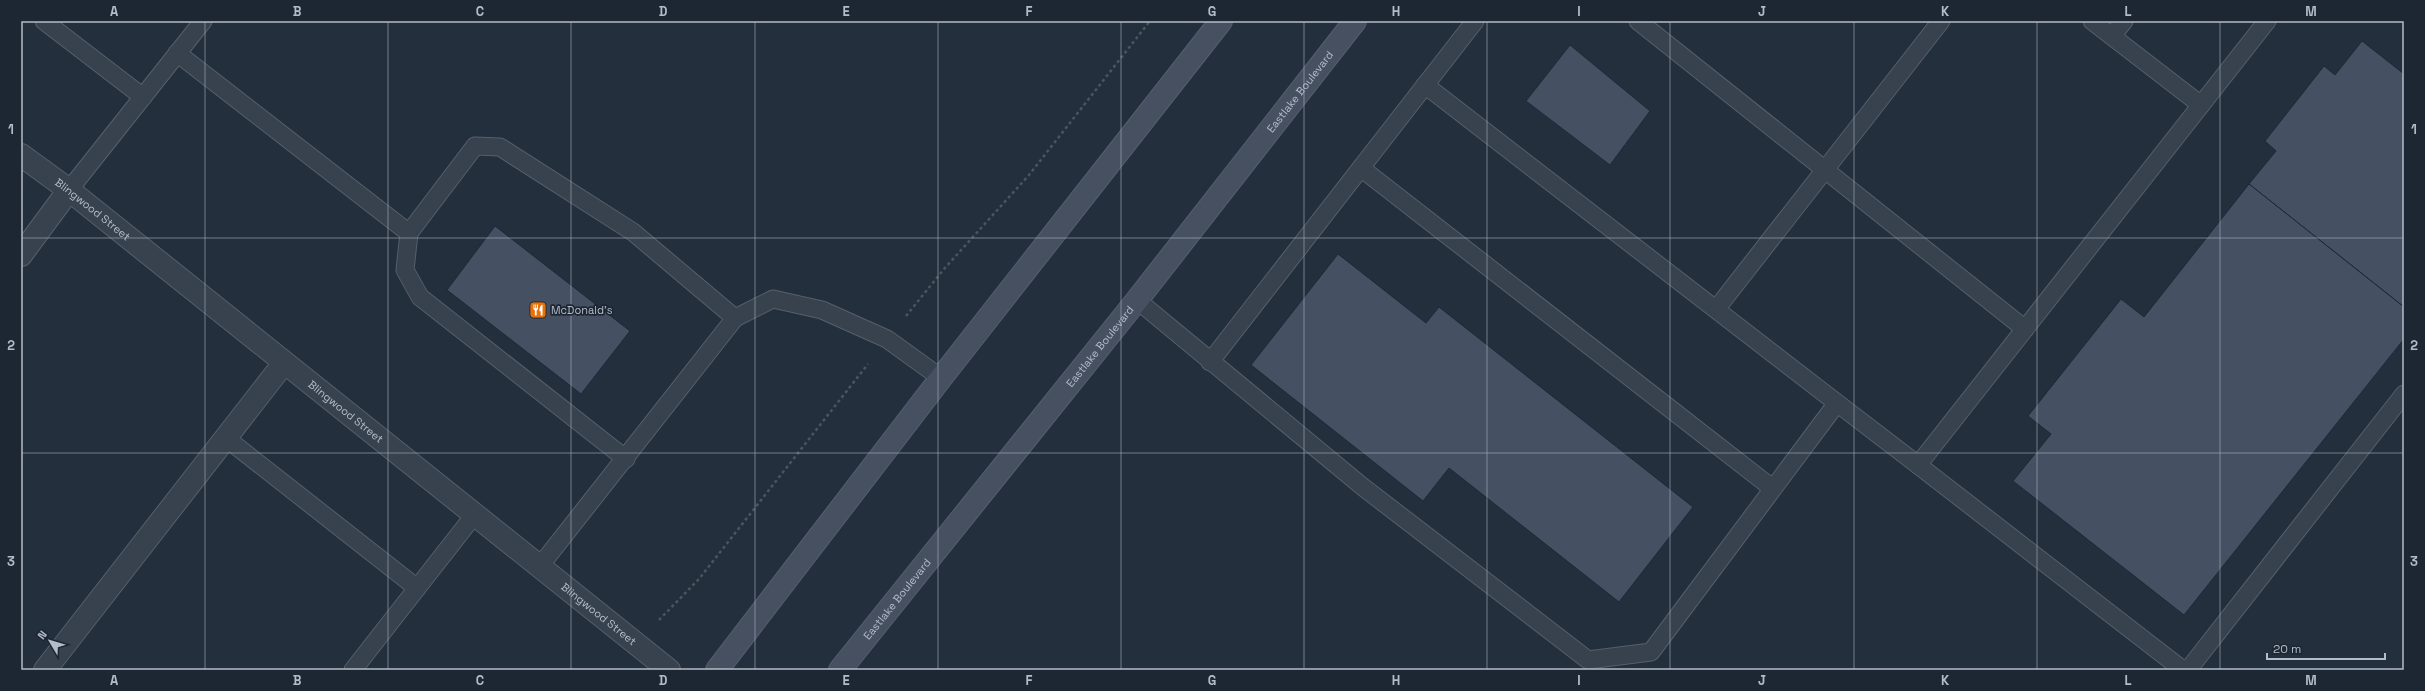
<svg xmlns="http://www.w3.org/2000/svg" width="2425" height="691" font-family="'Space Grotesk',sans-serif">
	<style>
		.building { fill: #455162; stroke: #1f2835 }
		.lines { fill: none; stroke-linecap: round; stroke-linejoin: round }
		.service-casing { stroke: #565f6c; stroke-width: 19 }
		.minor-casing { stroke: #565f6c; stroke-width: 24 }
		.secondary-casing { stroke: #565f6c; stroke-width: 24 }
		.path { stroke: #44595c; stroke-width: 2.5; stroke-dasharray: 3 3; stroke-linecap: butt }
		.service { stroke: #38414e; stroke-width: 17 }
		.minor { stroke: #38414e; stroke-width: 22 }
		.secondary { stroke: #465061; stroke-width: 22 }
		.grid { fill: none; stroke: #b4bcc9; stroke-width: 1; stroke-opacity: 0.55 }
		.labels { text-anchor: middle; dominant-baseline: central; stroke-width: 3.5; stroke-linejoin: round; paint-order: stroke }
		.street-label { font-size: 11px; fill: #b4bcc9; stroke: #1d2633 }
		.poi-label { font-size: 11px; fill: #b4bcc9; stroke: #1d2633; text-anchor: start }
		.neatline { fill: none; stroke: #b4bcc9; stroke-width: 1.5 }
		.grid-label { font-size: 13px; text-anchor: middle; font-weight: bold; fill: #b4bcc9 }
	</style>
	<rect width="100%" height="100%" fill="#242f3e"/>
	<g class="building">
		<polygon points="2362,41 2404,74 2404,307 2249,184 2276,151 2265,141 2324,66 2335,75"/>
		<polygon points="1570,45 1650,111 1610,165 1526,101"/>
		<polygon points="2249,184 2404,307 2404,339 2184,615 2013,481 2051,434 2028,416 2121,299 2144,317"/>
		<polygon points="495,226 630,331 581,394 447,290"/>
		<polygon points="1338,254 1426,323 1439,307 1693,507 1619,602 1449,468 1423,501 1251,365"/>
	</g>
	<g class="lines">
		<g class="service-casing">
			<g id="service">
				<polyline points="44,21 143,97"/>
				<polyline points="1638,21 2025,329"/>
				<polyline points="2092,21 2201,105"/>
				<polyline points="2112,36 2124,21"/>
				<polyline points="177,53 409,233 475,146 500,147 633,232 735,318 773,299 822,310 887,339 941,378"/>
				<polyline points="1425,85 1837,403"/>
				<polyline points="1361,168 1772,488"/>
				<polyline points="69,190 203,21"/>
				<polyline points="409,233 405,270 420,297 626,459"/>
				<polyline points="1137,300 1363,487 1588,660 1651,652 1837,403 1918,465"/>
				<polyline points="1717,308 1941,21"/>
				<polyline points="1210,362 1475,21"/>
				<polyline points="226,438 417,588"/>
				<polyline points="540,566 735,318"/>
				<polyline points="353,670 475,514"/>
				<polyline points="2183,670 1918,465 2267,21"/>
				<polyline points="2188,670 2404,394"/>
			</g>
		</g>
		<g class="minor-casing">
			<g id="minor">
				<path id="s1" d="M21,155L69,190L669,670"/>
				<polyline points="21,255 69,190"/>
				<polyline points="45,670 284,363"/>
			</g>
		</g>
		<g class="secondary-casing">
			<g id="secondary">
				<polyline points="717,670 941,378 1221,21"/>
				<path id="s2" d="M840,670L1137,300L1355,21"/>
			</g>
		</g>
		<g class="path">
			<polyline points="906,316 944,269 1029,175 1150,21"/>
			<polyline points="659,620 699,579 868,364"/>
		</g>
		<use href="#service" class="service"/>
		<use href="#minor" class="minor"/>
		<use href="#secondary" class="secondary"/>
	</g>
	<path class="grid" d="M205,21V670M388,21V670M571,21V670M755,21V670M938,21V670M1121,21V670M1304,21V670M1487,21V670M1670,21V670M1854,21V670M2037,21V670M2220,21V670M21,238H2404M21,453H2404"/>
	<defs>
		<g id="restaurant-square" transform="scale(0.9)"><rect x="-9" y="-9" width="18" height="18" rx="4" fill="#e8710a" stroke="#1d2633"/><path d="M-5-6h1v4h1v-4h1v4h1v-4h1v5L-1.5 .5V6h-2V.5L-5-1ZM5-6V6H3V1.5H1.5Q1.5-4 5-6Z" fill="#fff"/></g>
	</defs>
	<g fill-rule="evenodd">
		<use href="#restaurant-square" x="538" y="310"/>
	</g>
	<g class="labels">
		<g class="street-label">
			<text stroke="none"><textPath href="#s2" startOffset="739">Eastlake Boulevard</textPath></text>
			<text stroke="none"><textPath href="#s1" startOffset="90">Blingwood Street</textPath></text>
			<text stroke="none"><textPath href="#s2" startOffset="415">Eastlake Boulevard</textPath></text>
			<text stroke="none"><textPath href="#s1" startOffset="414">Blingwood Street</textPath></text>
			<text stroke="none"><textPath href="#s2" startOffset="91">Eastlake Boulevard</textPath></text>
			<text stroke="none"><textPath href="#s1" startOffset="738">Blingwood Street</textPath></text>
		</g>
		<g class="poi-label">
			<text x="551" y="310">McDonald's</text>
		</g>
	</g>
	<rect width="2425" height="691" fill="none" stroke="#1d2633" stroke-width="44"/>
	<g transform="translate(50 641) rotate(308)" stroke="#1d2633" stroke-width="3" paint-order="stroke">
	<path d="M0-3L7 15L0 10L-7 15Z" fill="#b4bcc9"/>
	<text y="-6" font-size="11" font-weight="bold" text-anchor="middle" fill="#b4bcc9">N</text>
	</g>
	<path d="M2267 653v6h118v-6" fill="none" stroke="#b4bcc9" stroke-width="2"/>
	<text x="2273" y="653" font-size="12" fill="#b4bcc9" stroke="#1d2633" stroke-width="3" paint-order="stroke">20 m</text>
	<rect x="22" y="22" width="2381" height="647" class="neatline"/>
	<g class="grid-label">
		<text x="114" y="16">A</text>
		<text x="297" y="16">B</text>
		<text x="480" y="16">C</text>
		<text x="663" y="16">D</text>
		<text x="846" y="16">E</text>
		<text x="1029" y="16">F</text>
		<text x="1212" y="16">G</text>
		<text x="1396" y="16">H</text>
		<text x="1579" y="16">I</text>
		<text x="1762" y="16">J</text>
		<text x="1945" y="16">K</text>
		<text x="2128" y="16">L</text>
		<text x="2311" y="16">M</text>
		<text x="11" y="134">1</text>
		<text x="2414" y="134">1</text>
		<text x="11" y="350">2</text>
		<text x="2414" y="350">2</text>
		<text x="11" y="566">3</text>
		<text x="2414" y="566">3</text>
		<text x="114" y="685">A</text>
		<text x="297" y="685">B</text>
		<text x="480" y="685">C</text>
		<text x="663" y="685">D</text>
		<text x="846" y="685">E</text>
		<text x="1029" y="685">F</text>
		<text x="1212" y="685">G</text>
		<text x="1396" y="685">H</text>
		<text x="1579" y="685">I</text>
		<text x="1762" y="685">J</text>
		<text x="1945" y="685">K</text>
		<text x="2128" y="685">L</text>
		<text x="2311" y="685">M</text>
	</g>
</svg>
